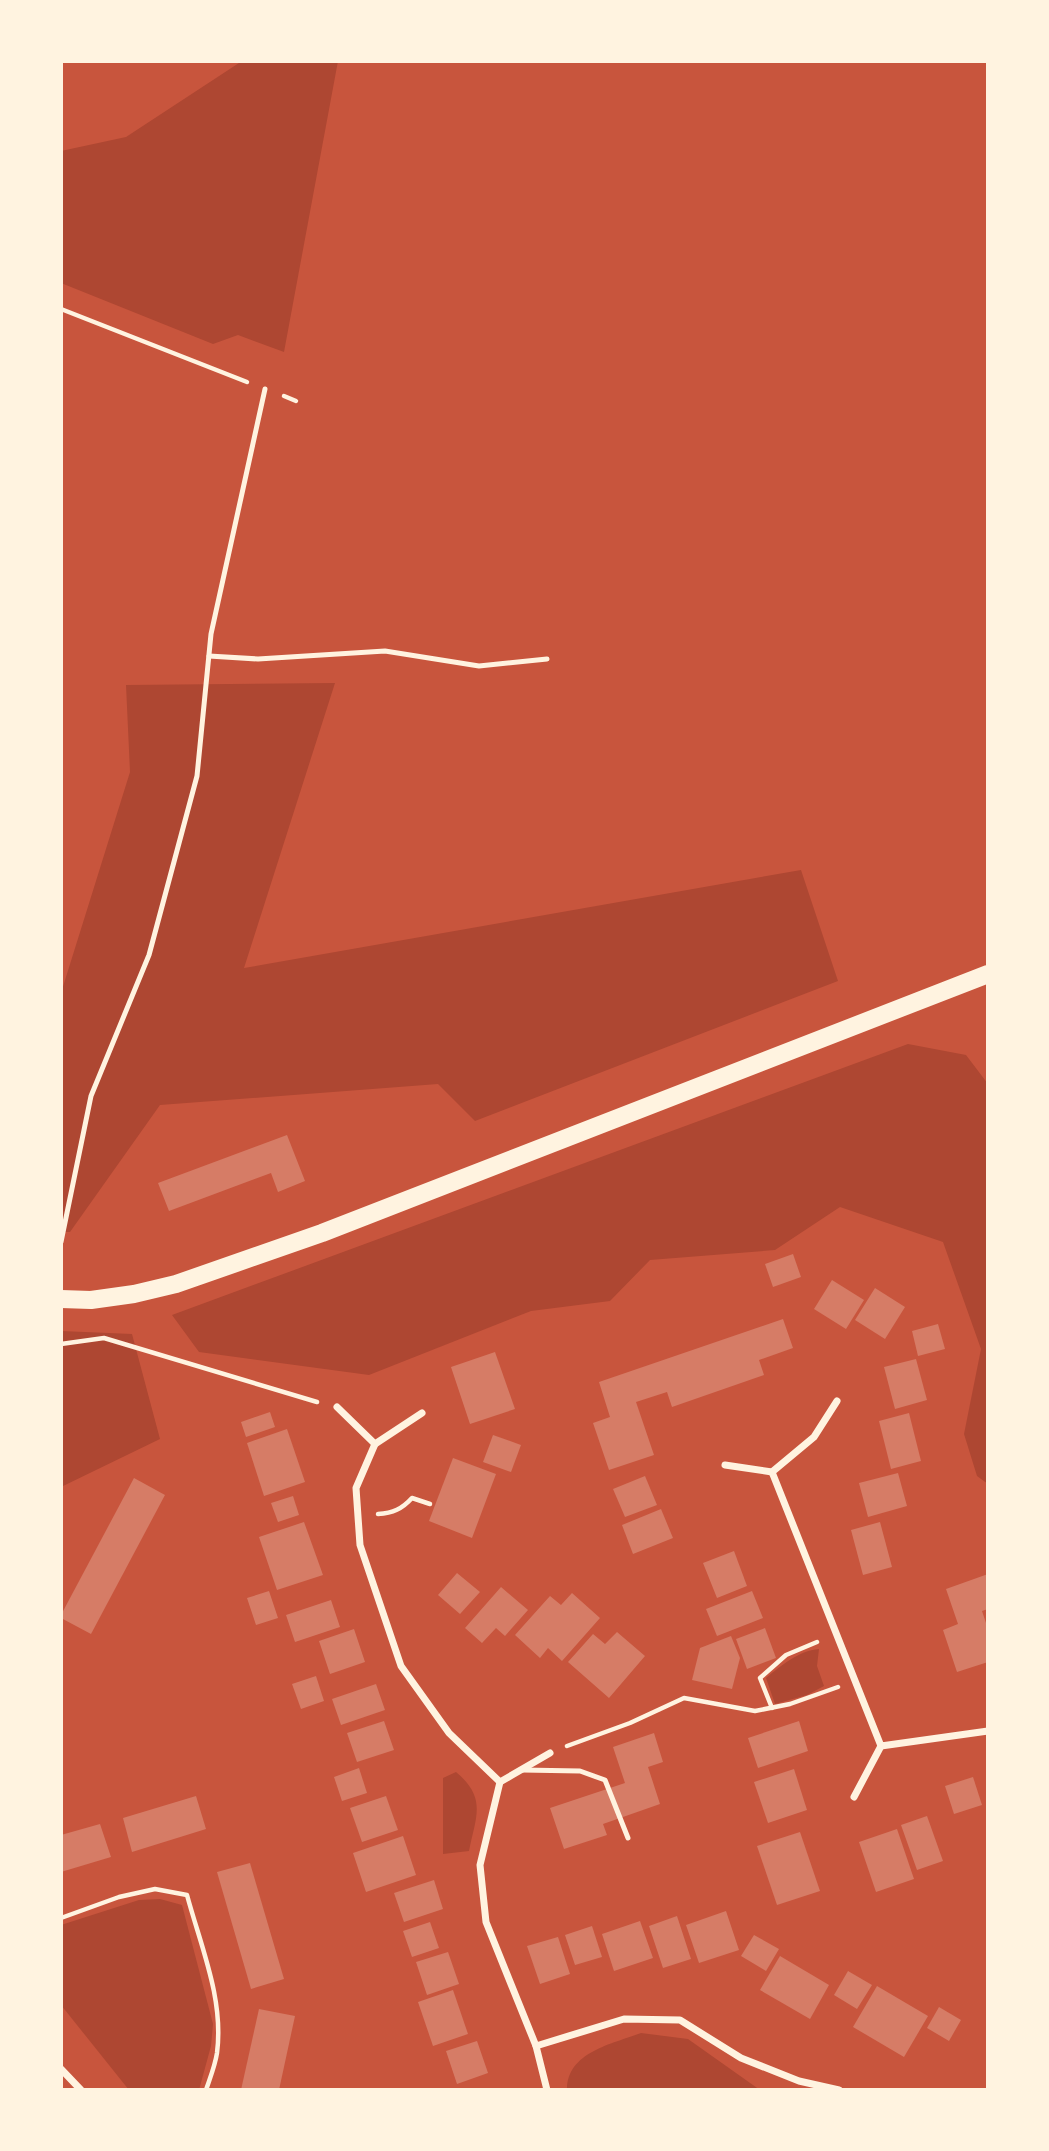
<svg xmlns="http://www.w3.org/2000/svg" width="1049" height="2151" font-family="'Varela Round',sans-serif">
	<style>
		.green { fill: #ae4732 }
		.building { fill: #d67c66 }
		.lines { fill: none; stroke-linecap: round; stroke-linejoin: round }
		.path { stroke: #fff3e0; stroke-width: 4.5 }
		.service { stroke: #fff3e0; stroke-width: 5 }
		.minor { stroke: #fff3e0; stroke-width: 7 }
		.primary { stroke: #fff3e0; stroke-width: 18 }
	</style>
	<rect width="100%" height="100%" fill="#c8553d"/>
	<g class="green">
		<polygon points="242,61 338,61 284,352 238,335 213,344 61,283 61,151 126,137"/>
		<polygon points="335,683 244,968 801,870 838,981 475,1121 438,1084 160,1105 70,1232 61,1232 61,993 130,772 126,685"/>
		<polygon points="908,1044 966,1055 988,1084 988,1484 977,1476 964,1434 981,1349 943,1242 840,1207 775,1250 650,1260 610,1301 531,1311 369,1375 199,1352 172,1315"/>
		<polygon points="61,1331 132,1334 160,1439 61,1487"/>
		<path d="M819,1649L817,1666L824,1686L807,1695L775,1704L766,1678C782,1665 798,1651 819,1649Z"/>
		<path d="M456,1772C487,1798 476,1816 469,1851L443,1854V1778Z"/>
		<polygon points="160,1899 182,1905 213,2024 211,2046 199,2090 129,2090 61,2005 61,1925 139,1900"/>
		<path d="M641,2033L688,2039L760,2090H567C567,2052 612,2044 641,2033Z"/>
	</g>
	<g class="building">
		<polygon points="287,1135 305,1181 278,1192 271,1173 169,1211 158,1183"/>
		<polygon points="793,1254 801,1277 773,1287 765,1264"/>
		<polygon points="832,1280 864,1300 846,1329 814,1309"/>
		<polygon points="875,1288 905,1307 885,1339 855,1320"/>
		<polygon points="783,1319 793,1348 759,1360 764,1375 672,1407 667,1392 636,1402 654,1455 609,1470 593,1423 610,1417 599,1382"/>
		<polygon points="938,1324 945,1349 918,1356 912,1331"/>
		<polygon points="495,1352 515,1409 470,1424 451,1367"/>
		<polygon points="916,1359 927,1400 895,1409 884,1367"/>
		<polygon points="270,1412 275,1427 246,1437 241,1422"/>
		<polygon points="909,1413 921,1461 891,1469 879,1421"/>
		<polygon points="287,1429 305,1482 264,1496 247,1443"/>
		<polygon points="493,1435 521,1445 511,1472 483,1462"/>
		<polygon points="453,1458 496,1474 472,1538 429,1521"/>
		<polygon points="898,1473 907,1506 868,1517 859,1483"/>
		<polygon points="645,1476 657,1505 625,1517 613,1489"/>
		<polygon points="134,1478 165,1495 91,1634 61,1618 61,1615"/>
		<polygon points="293,1496 299,1515 278,1522 271,1503"/>
		<polygon points="661,1509 673,1538 633,1554 622,1525"/>
		<polygon points="304,1522 323,1575 277,1590 259,1537"/>
		<polygon points="880,1522 892,1567 863,1575 851,1530"/>
		<polygon points="734,1551 747,1586 717,1598 703,1563"/>
		<polygon points="457,1573 480,1592 460,1614 438,1595"/>
		<polygon points="988,1574 988,1609 982,1611 988,1629 988,1662 957,1672 943,1630 958,1624 946,1589"/>
		<polygon points="501,1587 528,1610 505,1636 496,1628 482,1643 465,1628"/>
		<polygon points="269,1591 278,1618 256,1625 247,1598"/>
		<polygon points="752,1591 763,1618 717,1636 706,1609"/>
		<polygon points="572,1593 600,1618 562,1661 548,1648 540,1658 515,1635 550,1596 561,1605"/>
		<polygon points="331,1600 340,1627 295,1642 286,1615"/>
		<polygon points="765,1628 776,1658 747,1669 736,1639"/>
		<polygon points="354,1629 365,1662 330,1674 319,1641"/>
		<polygon points="617,1632 645,1656 609,1698 568,1662 593,1634 605,1644"/>
		<polygon points="731,1636 740,1658 732,1689 692,1680 700,1648"/>
		<polygon points="316,1676 324,1701 301,1709 292,1684"/>
		<polygon points="376,1684 385,1710 341,1725 332,1699"/>
		<polygon points="384,1721 394,1750 357,1762 347,1733"/>
		<polygon points="799,1721 808,1751 758,1768 748,1738"/>
		<polygon points="654,1733 663,1762 648,1767 660,1804 603,1824 607,1835 564,1849 550,1808 625,1783 613,1747"/>
		<polygon points="359,1768 367,1793 342,1801 334,1777"/>
		<polygon points="794,1769 807,1810 768,1823 754,1782"/>
		<polygon points="973,1777 982,1805 954,1814 945,1786"/>
		<polygon points="196,1796 206,1829 132,1852 123,1818"/>
		<polygon points="386,1796 398,1830 362,1842 350,1808"/>
		<polygon points="927,1816 943,1861 917,1870 901,1825"/>
		<polygon points="100,1824 111,1857 61,1872 61,1835"/>
		<polygon points="897,1829 914,1879 876,1892 859,1842"/>
		<polygon points="800,1832 820,1891 777,1905 757,1846"/>
		<polygon points="403,1836 416,1875 366,1892 353,1853"/>
		<polygon points="250,1863 284,1979 251,1989 217,1872"/>
		<polygon points="434,1880 443,1909 404,1922 394,1893"/>
		<polygon points="726,1911 739,1950 699,1963 686,1925"/>
		<polygon points="677,1916 691,1959 663,1968 649,1926"/>
		<polygon points="640,1921 653,1958 614,1971 602,1934"/>
		<polygon points="430,1922 439,1948 412,1957 403,1931"/>
		<polygon points="592,1926 602,1957 575,1965 565,1935"/>
		<polygon points="754,1935 779,1949 766,1971 741,1956"/>
		<polygon points="558,1937 570,1974 540,1984 527,1946"/>
		<polygon points="448,1952 459,1984 427,1995 416,1962"/>
		<polygon points="780,1956 829,1985 810,2019 760,1990"/>
		<polygon points="848,1971 872,1985 857,2009 834,1995"/>
		<polygon points="877,1986 928,2016 904,2057 853,2027"/>
		<polygon points="453,1990 468,2034 433,2046 418,2002"/>
		<polygon points="939,2007 961,2020 949,2041 927,2028"/>
		<polygon points="259,2009 295,2016 279,2090 241,2090"/>
		<polygon points="477,2041 488,2073 457,2084 446,2051"/>
	</g>
	<g class="lines">
		<g class="path">
			<polyline points="61,309 247,382"/>
			<polyline points="284,396 296,401"/>
			<polyline points="61,1344 104,1338 317,1402"/>
			<path d="M378,1514C393,1513 402,1509 412,1498L430,1504"/>
			<polyline points="772,1708 760,1678 786,1655 817,1642"/>
			<polyline points="567,1746 630,1723 684,1698 755,1711 790,1704 838,1687"/>
			<path d="M61,1918L119,1897L155,1889L187,1895C201,1947 224,1999 217,2053C215,2066 210,2078 206,2090"/>
		</g>
		<g class="service">
			<polyline points="209,656 258,659 385,651 479,666 547,659"/>
			<polyline points="61,1242 91,1096 149,955 197,776 211,634 265,389"/>
			<polyline points="522,1770 580,1771 605,1780 628,1838"/>
		</g>
		<g class="minor">
			<polyline points="837,1401 814,1437 772,1472 881,1746 988,1731"/>
			<polyline points="337,1407 375,1444"/>
			<polyline points="422,1413 375,1444 356,1488 360,1545 401,1666 449,1733 500,1782 480,1865 486,1922 536,2046 547,2090"/>
			<polyline points="725,1465 772,1472"/>
			<polyline points="500,1782 550,1753"/>
			<polyline points="854,1797 881,1746"/>
			<polyline points="536,2046 624,2019 680,2020 741,2058 799,2081 839,2090"/>
			<polyline points="61,2069 81,2090"/>
		</g>
		<polyline class="primary" points="61,1299 91,1300 134,1294 176,1284 322,1233 988,974"/>
	</g>
	<rect width="1049" height="2151" fill="none" stroke="#fff3e0" stroke-width="126"/>
</svg>
